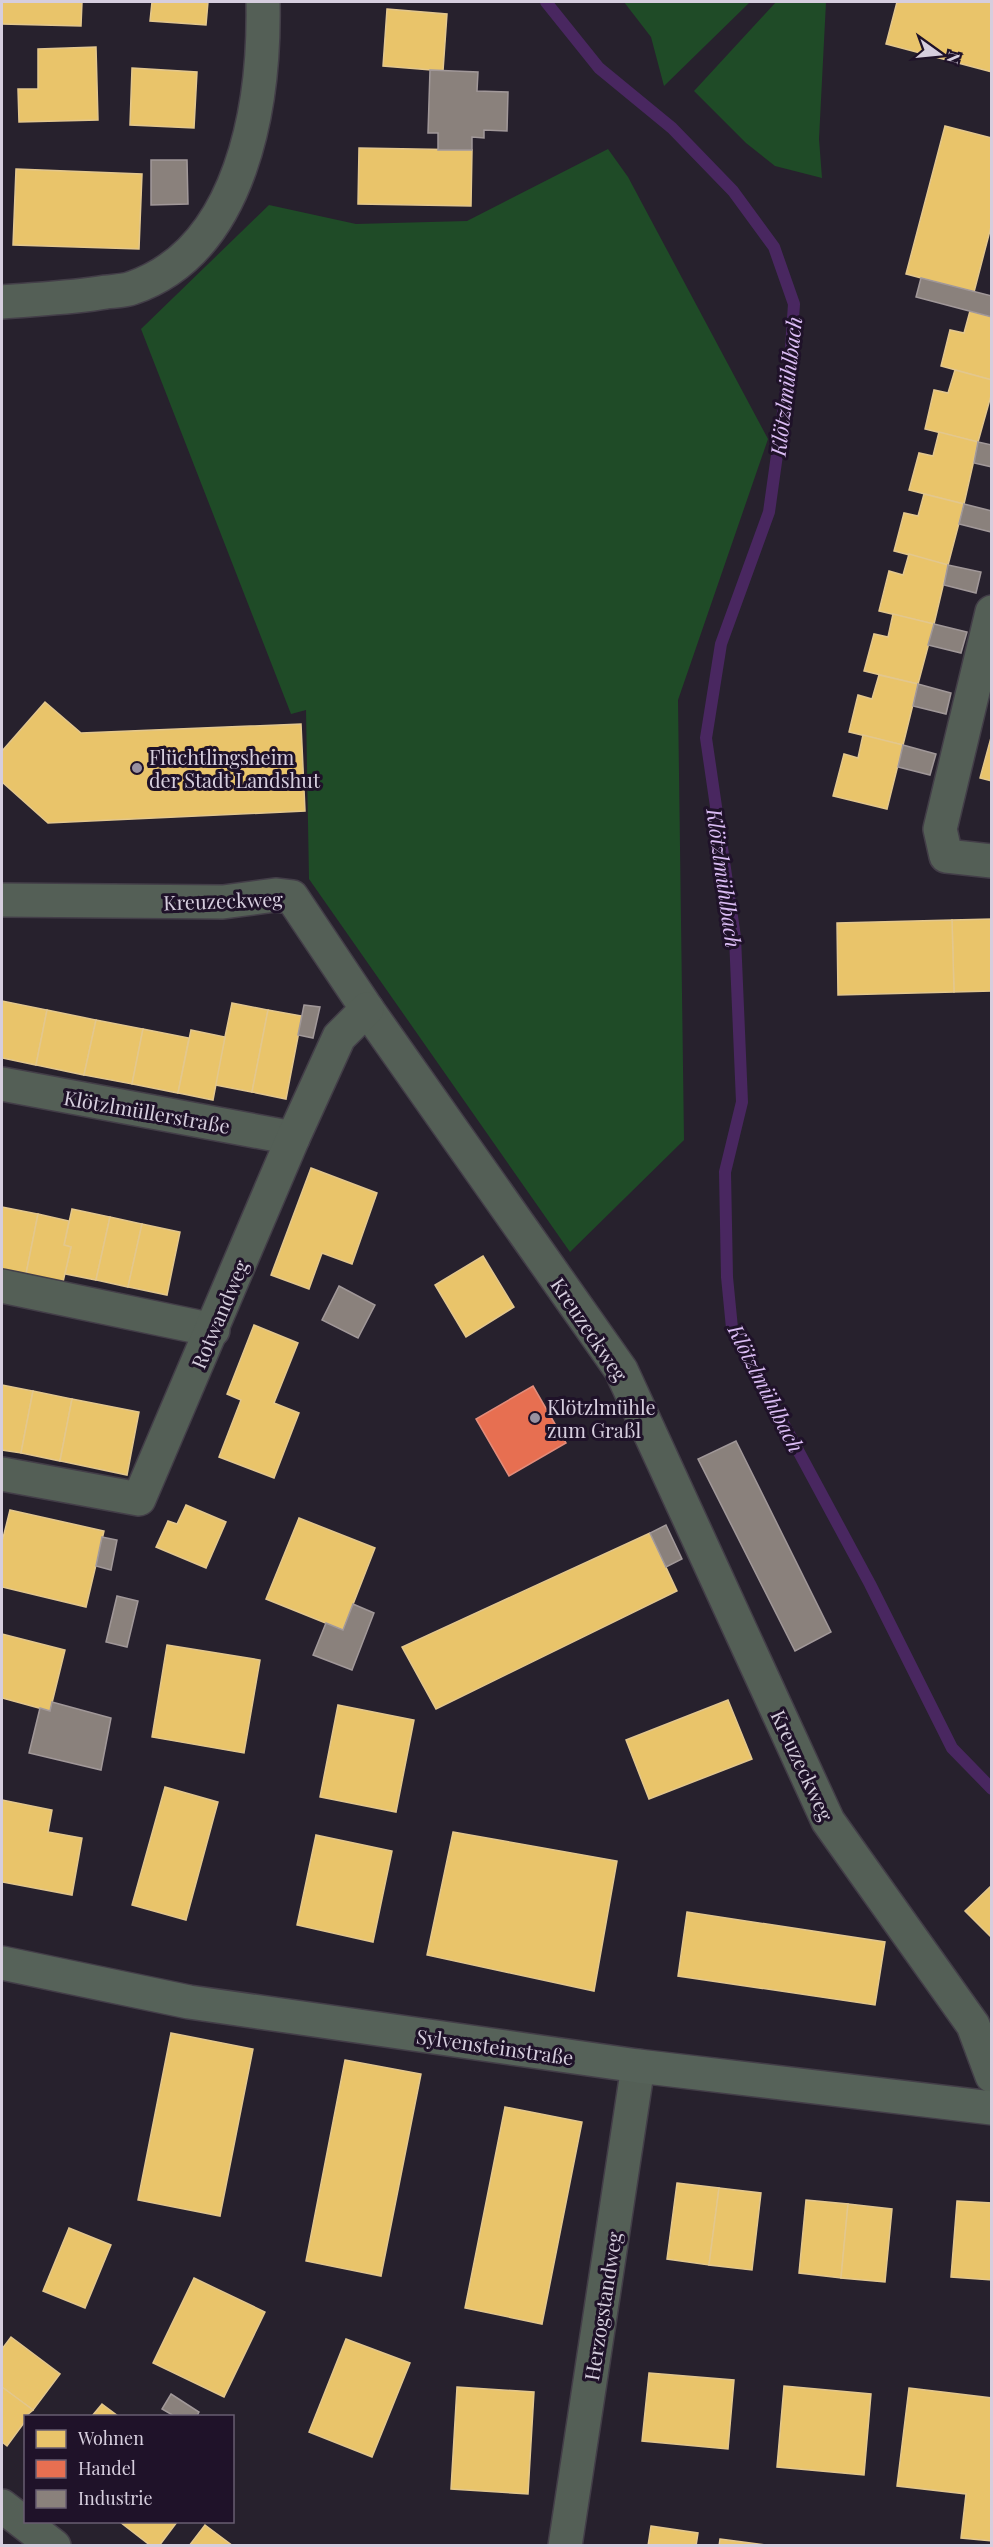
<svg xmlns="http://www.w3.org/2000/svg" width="993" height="2547" font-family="'Playfair Display',serif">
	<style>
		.green { fill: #1f4b27 }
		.homes { fill: #e9c46a; stroke: #e3c78d; stroke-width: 1.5 }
		.shops { fill: #e76f51; stroke: #e28c7b; stroke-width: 1.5 }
		.industry { fill: #8a817c; stroke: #a19899; stroke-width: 1.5 }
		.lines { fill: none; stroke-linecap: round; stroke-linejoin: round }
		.stream { stroke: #492760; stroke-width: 12 }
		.street-casing { stroke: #433e48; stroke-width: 36 }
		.secondary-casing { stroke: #433e48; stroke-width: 36 }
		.street { stroke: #545f56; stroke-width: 33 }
		.secondary { stroke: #566259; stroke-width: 33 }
		.poi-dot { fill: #9991a0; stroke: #1f1229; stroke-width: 2 }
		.labels { text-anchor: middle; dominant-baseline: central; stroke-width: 6; stroke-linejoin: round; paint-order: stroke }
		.poi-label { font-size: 20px; fill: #d6cede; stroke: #1f1229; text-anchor: start }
		.street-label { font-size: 20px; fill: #d6cede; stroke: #1f1229 }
		.water-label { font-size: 21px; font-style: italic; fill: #dbbdf5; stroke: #1f1229 }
	</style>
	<rect width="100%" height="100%" fill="#27212d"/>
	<g class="green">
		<polygon points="624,2 750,2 664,86 651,37"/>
		<polygon points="776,2 826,2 819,139 822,178 775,166 746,143 694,91"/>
		<polygon points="608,149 628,177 768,439 678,700 684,1140 570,1252 309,879 306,710 291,714 141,329 269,205 356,224 467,221"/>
	</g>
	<g class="homes">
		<polygon points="2,2 82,2 81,26 2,24"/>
		<polygon points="152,2 208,2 206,25 150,21"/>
		<polygon points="897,2 992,2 992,72 886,44"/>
		<polygon points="387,9 447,14 443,71 383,66"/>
		<polygon points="96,47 98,120 19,122 18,89 38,89 38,49"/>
		<polygon points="132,68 197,72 194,128 130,125"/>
		<polygon points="945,126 992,138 992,223 974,292 906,274"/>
		<polygon points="359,148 472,150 471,206 358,204"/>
		<polygon points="16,169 142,174 139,249 13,245"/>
		<polygon points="970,311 992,317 992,380 941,366 950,330 964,333"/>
		<polygon points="955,370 992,380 992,392 978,442 925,429 934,390 948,393"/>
		<polygon points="939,432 978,442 964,504 909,490 919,453 933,456"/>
		<polygon points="924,494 964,504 948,565 894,551 904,513 918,516"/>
		<polygon points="909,554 948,565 934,624 879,611 889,571 903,575"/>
		<polygon points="893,614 934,624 918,684 864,671 874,634 888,637"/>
		<polygon points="879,675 918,684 903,745 849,732 858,695 872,699"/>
		<polygon points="45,702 81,733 301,724 305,811 48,823 2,782 2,751"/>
		<polygon points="992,734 992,781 980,778"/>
		<polygon points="863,735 903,745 887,809 833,796 844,754 858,758"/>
		<polygon points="992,919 992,991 954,992 952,920"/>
		<polygon points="952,920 954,992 838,995 837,923"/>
		<polygon points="2,1001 47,1010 36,1065 2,1058"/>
		<polygon points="232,1003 268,1010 252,1092 215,1085"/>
		<polygon points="47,1010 96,1020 84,1075 36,1065"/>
		<polygon points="268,1010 302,1016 286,1099 252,1092"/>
		<polygon points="96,1020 143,1029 132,1084 84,1075"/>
		<polygon points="143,1029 189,1038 178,1093 132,1084"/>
		<polygon points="191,1030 225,1037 213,1100 178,1093"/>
		<polygon points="311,1168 377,1193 352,1264 322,1253 309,1289 271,1275"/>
		<polygon points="2,1207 38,1214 26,1274 2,1269"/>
		<polygon points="72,1209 110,1217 96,1280 65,1274 71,1247 64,1245"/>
		<polygon points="38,1214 69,1221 64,1245 71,1247 63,1282 26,1274"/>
		<polygon points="110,1217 142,1224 128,1287 96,1280"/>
		<polygon points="142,1224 180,1232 167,1295 128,1287"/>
		<polygon points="483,1256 514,1307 466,1337 435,1285"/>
		<polygon points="254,1325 298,1343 274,1403 299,1413 274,1478 219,1457 241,1400 227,1394"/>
		<polygon points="2,1385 33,1391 21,1453 2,1450"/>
		<polygon points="33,1391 72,1399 60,1461 21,1453"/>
		<polygon points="72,1399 139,1412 127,1475 60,1461"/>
		<polygon points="186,1505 226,1522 206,1568 156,1547 168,1521 177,1524"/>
		<polygon points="10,1510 104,1531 86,1607 2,1587 2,1538 3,1538"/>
		<polygon points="299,1518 375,1548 343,1630 266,1599"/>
		<polygon points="650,1533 677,1591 436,1709 402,1647"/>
		<polygon points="2,1634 65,1650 50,1711 2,1698"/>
		<polygon points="167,1645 260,1660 244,1753 152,1737"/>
		<polygon points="728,1700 752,1759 649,1799 626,1740"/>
		<polygon points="338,1705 414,1720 396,1812 320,1797"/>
		<polygon points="165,1787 218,1802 186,1920 132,1905"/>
		<polygon points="2,1800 52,1810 48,1832 82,1838 72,1895 2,1882"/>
		<polygon points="453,1832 617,1861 594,1991 427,1955"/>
		<polygon points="316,1835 392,1851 373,1942 297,1925"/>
		<polygon points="992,1885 992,1938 965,1911"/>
		<polygon points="687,1912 885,1942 875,2005 678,1976"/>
		<polygon points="171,2033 253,2049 220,2216 138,2200"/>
		<polygon points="345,2060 421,2074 381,2276 306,2261"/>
		<polygon points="505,2107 582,2122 542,2324 465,2308"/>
		<polygon points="677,2183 719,2188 709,2265 667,2259"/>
		<polygon points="719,2188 761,2193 752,2270 709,2265"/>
		<polygon points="806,2200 848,2204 841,2278 799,2273"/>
		<polygon points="957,2201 992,2203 992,2280 951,2277"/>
		<polygon points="848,2204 892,2209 885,2282 841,2278"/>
		<polygon points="69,2228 111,2245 85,2308 43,2291"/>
		<polygon points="194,2278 265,2312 224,2397 153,2363"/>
		<polygon points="11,2337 60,2374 33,2410 2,2387 2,2349"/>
		<polygon points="346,2339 410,2363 372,2457 309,2432"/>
		<polygon points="649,2373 734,2380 728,2449 642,2441"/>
		<polygon points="784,2386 871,2394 864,2475 777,2467"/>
		<polygon points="2,2387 33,2410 26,2416 26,2420 7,2446 2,2442"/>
		<polygon points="457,2387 534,2392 528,2494 451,2489"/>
		<polygon points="909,2388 992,2398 992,2541 961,2538 966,2494 897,2486"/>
		<polygon points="102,2404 118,2416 92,2416"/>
		<polygon points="120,2522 177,2522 159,2546 151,2546"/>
		<polygon points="205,2525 233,2546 189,2546"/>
		<polygon points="651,2526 698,2533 696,2546 648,2546"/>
		<polygon points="720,2539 774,2546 719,2546"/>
	</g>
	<polygon class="shops" points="533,1386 566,1443 509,1476 476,1419"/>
	<g class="industry">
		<polygon points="430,70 478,72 477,91 508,92 507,131 484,130 484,138 472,137 472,150 438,150 438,133 428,133"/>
		<polygon points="151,160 187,160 188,204 151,205"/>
		<polygon points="921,278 992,296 992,317 916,297"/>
		<polygon points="978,442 992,445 992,467 974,463"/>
		<polygon points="964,504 992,511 991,532 959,524"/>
		<polygon points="948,565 981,572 976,593 944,585"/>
		<polygon points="934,624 967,632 961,653 928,645"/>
		<polygon points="918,684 951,693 946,714 913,706"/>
		<polygon points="903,745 936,754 930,775 898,767"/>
		<polygon points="304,1005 320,1007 313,1038 298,1035"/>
		<polygon points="339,1286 375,1305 358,1338 322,1320"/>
		<polygon points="736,1441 831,1632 795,1651 698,1459"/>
		<polygon points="666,1525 682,1559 666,1567 650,1533"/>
		<polygon points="102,1537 117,1540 111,1570 96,1566"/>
		<polygon points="117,1596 138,1601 127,1647 106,1642"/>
		<polygon points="353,1604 374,1613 352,1670 313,1655 326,1623 343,1630"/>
		<polygon points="52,1702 111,1718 101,1770 29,1753 40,1708 50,1711"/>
		<polygon points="171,2394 199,2412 197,2416 174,2416 162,2409"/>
	</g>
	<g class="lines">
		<polyline class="stream" points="546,2 599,68 672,128 733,191 774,247 794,304 790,362 769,512 721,644 706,738 735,937 742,1102 725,1172 727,1277 732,1328 870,1584 952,1748 992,1789"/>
		<g class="street-casing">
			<g id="street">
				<path d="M2,302C36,299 71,298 106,292C114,291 124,291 132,288C243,250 265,103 263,2"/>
				<polyline points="992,612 940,829 946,856 992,861"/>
				<polyline points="2,900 223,902 275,895 292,897 367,1009 621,1370 828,1821 973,2025 992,2076"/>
				<polyline points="2,1084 293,1138"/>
				<polyline points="2,1286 213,1330"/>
				<polyline points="2,1474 139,1499 293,1138 339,1037 367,1009"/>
				<polyline points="2,2506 54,2546"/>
				<polyline points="565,2546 638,2066"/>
			</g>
		</g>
		<g class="secondary-casing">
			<polyline id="secondary" points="2,1963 189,2002 638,2066 992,2108"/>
		</g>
		<use href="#street" class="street"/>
		<use href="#secondary" class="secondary"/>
	</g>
	<g class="poi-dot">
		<circle cx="137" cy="768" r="6"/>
		<circle cx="535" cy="1418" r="6"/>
	</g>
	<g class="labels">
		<g class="poi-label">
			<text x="149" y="756">Flüchtlingsheim<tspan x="149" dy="23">der Stadt Landshut</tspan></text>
			<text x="547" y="1406">Klötzlmühle<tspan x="547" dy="23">zum Graßl</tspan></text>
		</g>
		<g class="street-label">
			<text transform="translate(223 900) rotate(-2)">Kreuzeckweg</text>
			<text transform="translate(147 1111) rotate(10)">Klötzlmüllerstraße</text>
			<text transform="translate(219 1314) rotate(-67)">Rotwandweg</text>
			<text transform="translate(590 1329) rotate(56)">Kreuzeckweg</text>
			<text transform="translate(803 1765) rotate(65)">Kreuzeckweg</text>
			<text transform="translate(495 2046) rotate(8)">Sylvensteinstraße</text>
			<text transform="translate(602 2306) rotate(-81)">Herzogstandweg</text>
		</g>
		<g class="water-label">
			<text transform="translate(785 386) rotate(-83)">Klötzlmühlbach</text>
			<text transform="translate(725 878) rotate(82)">Klötzlmühlbach</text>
			<text transform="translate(767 1388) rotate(63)">Klötzlmühlbach</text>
		</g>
	</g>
	<rect width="993" height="2547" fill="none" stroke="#d6cede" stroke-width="6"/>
	<rect x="24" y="2415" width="210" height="108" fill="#1f1229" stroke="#685d71" stroke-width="1.5"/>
	<rect x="36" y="2430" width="30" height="18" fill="#e9c46a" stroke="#685d71" stroke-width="1.5"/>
	<text x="78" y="2445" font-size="18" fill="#d6cede">Wohnen</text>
	<rect x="36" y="2460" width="30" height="18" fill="#e76f51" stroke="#685d71" stroke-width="1.5"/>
	<text x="78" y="2475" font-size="18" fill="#d6cede">Handel</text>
	<rect x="36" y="2490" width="30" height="18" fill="#8a817c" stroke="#685d71" stroke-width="1.5"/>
	<text x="78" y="2505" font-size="18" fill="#d6cede">Industrie</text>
	<g transform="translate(939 54) rotate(105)" stroke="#1f1229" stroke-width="4.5" paint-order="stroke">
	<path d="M0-4.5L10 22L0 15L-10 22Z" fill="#d6cede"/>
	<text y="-9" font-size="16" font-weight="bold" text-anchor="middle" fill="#d6cede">N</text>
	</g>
</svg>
